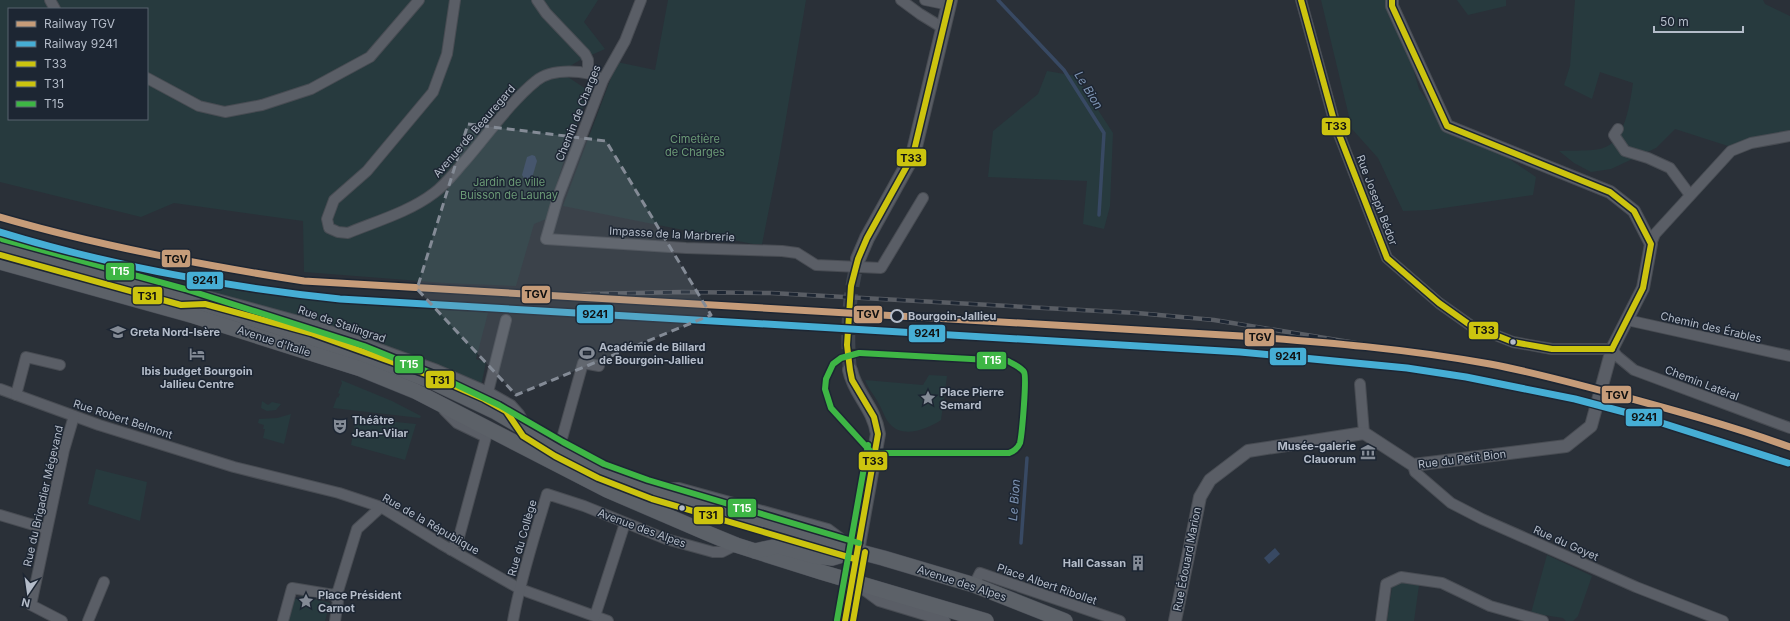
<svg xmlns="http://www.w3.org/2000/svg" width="1790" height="621" font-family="Inter,sans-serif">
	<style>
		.green { fill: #273a3e; fill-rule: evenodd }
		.water { fill: #384963 }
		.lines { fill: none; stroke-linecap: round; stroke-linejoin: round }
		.stream { stroke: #384963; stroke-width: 3.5 }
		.secondary-tunnel { stroke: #3f454e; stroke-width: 14; stroke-dasharray: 14 7; stroke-linecap: butt }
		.minor-casing { stroke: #484c53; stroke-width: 12 }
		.tertiary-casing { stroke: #484c53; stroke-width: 14 }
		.secondary-casing { stroke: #484c53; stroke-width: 16 }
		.primary-casing { stroke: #484c55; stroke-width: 16 }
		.minor { stroke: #5a5e66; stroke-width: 10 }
		.tertiary { stroke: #5a5e66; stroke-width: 12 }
		.secondary { stroke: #595d64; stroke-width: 14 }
		.primary { stroke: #5c6168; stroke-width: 15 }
		.rail-casing { stroke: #595d64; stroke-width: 4.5 }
		.rail { stroke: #1d2633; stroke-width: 3; stroke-dasharray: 9; stroke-linecap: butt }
		.bus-1-casing { stroke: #1d2633; stroke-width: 9 }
		.bus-2-casing { stroke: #1d2633; stroke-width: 9 }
		.bus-3-casing { stroke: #1d2633; stroke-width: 9 }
		.bus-1 { stroke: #ccc40f; stroke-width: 6 }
		.bus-2 { stroke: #ccc40f; stroke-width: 6 }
		.bus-3 { stroke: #3eb645; stroke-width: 6 }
		.rail-1-casing { stroke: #1d2633; stroke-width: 10 }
		.rail-2-casing { stroke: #1d2633; stroke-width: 10 }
		.rail-1 { stroke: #c69c79; stroke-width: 7 }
		.rail-2 { stroke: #46aed5; stroke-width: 7 }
		.marked { fill: #848b96; fill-opacity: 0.2; stroke: #848b96; stroke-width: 3; stroke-dasharray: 8 5; stroke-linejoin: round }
		.stop-dot { fill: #1d2633; stroke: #b4bcc9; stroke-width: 2 }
		.bus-dot { fill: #b4bcc9; stroke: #1d2633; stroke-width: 1.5 }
		.labels { text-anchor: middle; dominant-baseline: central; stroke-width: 3; stroke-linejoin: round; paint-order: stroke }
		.street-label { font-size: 11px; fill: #b4bcc9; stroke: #1d2633 }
		.park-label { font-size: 11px; fill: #6b9a76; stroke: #1d2633 }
		.stop-label { font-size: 11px; font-weight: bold; fill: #b4bcc9; stroke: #1d2633; text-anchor: start }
		.poi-label { font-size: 11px; font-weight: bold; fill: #b4bcc9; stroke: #1d2633; text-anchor: start }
		.water-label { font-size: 12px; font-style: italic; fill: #7c92b1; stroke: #1d2633 }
		.line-badge { stroke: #1d2633; stroke-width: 1.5 }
		.badge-label { font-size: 11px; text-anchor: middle; font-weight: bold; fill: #fff }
		.pale-badge-label { font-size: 11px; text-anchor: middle; font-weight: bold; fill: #111 }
	</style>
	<rect width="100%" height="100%" fill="#2a3038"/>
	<g class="green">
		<path d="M0,0H598L584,22L605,49L580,60L554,76L568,77L589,91L565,157L546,219L534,224L516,286L445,283L304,272L303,221L174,203L141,217L0,182ZM9,9H147V119H9Z"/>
		<polygon points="668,0 806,0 779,159 762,244 753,244 563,206 617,62 655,70"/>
		<polygon points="1321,0 1388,0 1404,37 1419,89 1451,135 1505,156 1536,177 1533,195 1430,210 1403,211 1378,158 1352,129"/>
		<polygon points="1457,0 1506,0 1506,6 1468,15"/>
		<path d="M1575,0H1763L1765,4L1790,16V132L1728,146L1675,129L1656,148L1611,169L1591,172L1574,163L1559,151C1571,150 1591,152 1603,148C1625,142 1630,103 1633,83L1600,72L1592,99L1564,85L1570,66Z"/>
		<polygon points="1047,71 1076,76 1113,133 1110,206 1104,229 1083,224 1087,181 988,177 993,131 1038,94"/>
		<path d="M208,285C300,304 395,305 489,309L476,359L486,362L481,386L206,293Z"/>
		<path d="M929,375L947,376L941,420C927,429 903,439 890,424C885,419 883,411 879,404C875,396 869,390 865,380L923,385Z"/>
		<polygon points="341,380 392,401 421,416 420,418 333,408 337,397 338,398 340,394 338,393 342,383"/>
		<polygon points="262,401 268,405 272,402 281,404 276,410 267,411 261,408"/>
		<polygon points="291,414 284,444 263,438 265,429 263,429 264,425 258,423 259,419 277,418"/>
		<polygon points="356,418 416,424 405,460 351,445"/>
		<polygon points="96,469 147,482 140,521 88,504"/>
		<polygon points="1547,555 1592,576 1578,616 1573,621 1566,621 1563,618 1531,613"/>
		<polygon points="1393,581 1419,585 1414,621 1387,621"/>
		<polygon points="302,596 330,603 325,621 287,621 293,600"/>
	</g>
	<g class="water">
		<polygon points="532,155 535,156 537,161 532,178 527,180 525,180 522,175 527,157"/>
		<polygon points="1275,548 1280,554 1269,564 1264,558"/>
	</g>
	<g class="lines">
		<g class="stream">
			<polyline points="998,0 1064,70 1104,133 1099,215"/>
			<polyline points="1021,543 1027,458"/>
		</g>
		<path class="secondary-tunnel" d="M850,370C846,333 849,295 858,259"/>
		<g class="minor-casing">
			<g id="minor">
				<polyline points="50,0 55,9"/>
				<path d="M455,0L447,54L433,92L367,171L334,200L327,219L329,228L338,232L348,233C377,221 409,212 434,193C445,185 454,173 463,163C486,137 510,102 536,81C551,68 587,69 603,80"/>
				<polyline points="537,0 546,13 585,54 588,60 588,73"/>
				<polyline points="641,0 625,41 603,80 558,197 546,239 686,248 782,251 797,253 816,265 881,268 923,198"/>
				<polyline points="901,0 920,14 943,28"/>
				<polyline points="925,0 949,5"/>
				<polyline points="1301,0 1335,124 1387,258 1439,303 1470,325 1513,342 1552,349 1612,349 1617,356 1634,370 1790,428"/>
				<polyline points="147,78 199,106 225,112 262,105 311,89 370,57 419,0"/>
				<polyline points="1618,129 1614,135 1625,151 1648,158 1670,168 1690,195"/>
				<polyline points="1651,244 1655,234 1731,151 1751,143 1790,136"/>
				<polyline points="193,297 206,296 313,325 437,370 488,392 511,405 519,414 528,430"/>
				<polyline points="1627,320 1790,356"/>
				<polyline points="1360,384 1364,433"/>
				<polyline points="0,389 99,425 234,467 339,493 381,507 441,544 520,589 608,621"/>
				<polyline points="488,392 506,320"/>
				<polyline points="16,395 26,357 60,365"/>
				<polyline points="444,410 457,423 486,437 459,537 451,550"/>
				<polyline points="559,449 583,363 599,366"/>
				<polyline points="1413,465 1415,472 1451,503 1482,519 1636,587 1723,621"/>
				<polyline points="658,490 668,488 679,488 828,529 852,547"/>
				<polyline points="0,515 47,529"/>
				<polyline points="974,585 980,573 1120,621"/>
				<polyline points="860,587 879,601 945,621"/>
				<polyline points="334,595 338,591 357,529 381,507"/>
				<polyline points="334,595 338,601 335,621"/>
				<polyline points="595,616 625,523"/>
				<polyline points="62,621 31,605 64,450 74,416"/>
				<polyline points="88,621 104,582"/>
				<polyline points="283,621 292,588 334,595"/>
				<path d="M513,621C520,580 535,535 547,494L584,506L666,539L713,552H722L736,545"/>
				<polyline points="1381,621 1386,584 1401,577 1442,583 1490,606 1543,621"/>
			</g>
		</g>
		<g class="tertiary-casing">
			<polyline id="tertiary" points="1175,621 1200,497 1210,480 1248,451 1364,433 1413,465 1566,446 1591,426 1612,349 1643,288 1651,244 1634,211 1610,192 1447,126 1392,6 1392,0"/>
		</g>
		<g class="secondary-casing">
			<g id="secondary">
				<polyline points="858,259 867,238 913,155 950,0"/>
				<path d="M850,370C855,394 874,407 878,434L857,551"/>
			</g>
		</g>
		<g class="primary-casing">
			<g id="primary">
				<polyline points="0,247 183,297 362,354 433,382 496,412 559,449 601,471 645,488 826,543 883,558 974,585 1065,621"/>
				<polyline points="0,262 191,315 361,369 415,391 607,490 707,533 736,545 821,572 986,621"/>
				<polyline points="755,551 778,546 814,556 832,558 856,551"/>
				<polyline points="845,621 857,551"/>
			</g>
		</g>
		<use href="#minor" class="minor"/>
		<use href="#tertiary" class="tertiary"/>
		<use href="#secondary" class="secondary"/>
		<use href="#primary" class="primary"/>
		<g class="rail-casing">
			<polyline id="rail" points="483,292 546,295 682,292 771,293 1137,313 1214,320 1411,352"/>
		</g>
		<use href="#rail" class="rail"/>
		<g class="bus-1-casing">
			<g id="bus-1">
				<polyline points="1301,0 1335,124 1387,258 1439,303 1470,325 1513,342 1552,349 1612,349"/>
				<polyline points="1392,0 1392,6 1447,126 1610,192 1634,211 1651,244 1643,288 1612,349"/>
				<polyline points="845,621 878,434 874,417 852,380 850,370 847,345 851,286 858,259 867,238 913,155 950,0"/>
			</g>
		</g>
		<g class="bus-2-casing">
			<g id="bus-2">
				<polyline points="0,255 181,305 205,304 311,333 434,377 484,399 506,411 523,436 555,456 598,478 652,499 855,559"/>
				<polyline points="853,621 865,552"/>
			</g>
		</g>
		<g class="bus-3-casing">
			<g id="bus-3">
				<polyline points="2,239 185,289 364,346 436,375 499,405 563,442 604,464 648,480 859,543"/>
				<path d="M859,353L841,358L833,364L826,379L825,389L831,408L872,453H1009C1013,452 1018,448 1020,443C1022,434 1027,377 1024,372C1021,367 1013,364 1008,361L860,353"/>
				<polyline points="837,620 868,445"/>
			</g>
		</g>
		<use href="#bus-1" class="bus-1"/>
		<use href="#bus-2" class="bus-2"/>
		<use href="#bus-3" class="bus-3"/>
		<g class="rail-1-casing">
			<path id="rail-1" d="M0,217C100,246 201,265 304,281L1241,336C1324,342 1408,349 1490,364C1532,372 1573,383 1614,394C1673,410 1732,426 1790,447"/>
		</g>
		<g class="rail-2-casing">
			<path id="rail-2" d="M0,232C111,266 225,287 340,299L1240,352L1407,368L1466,377L1575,399L1643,417L1788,463"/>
		</g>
		<use href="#rail-1" class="rail-1"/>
		<use href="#rail-2" class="rail-2"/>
	</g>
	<path class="marked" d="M468,124L606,141L711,315L516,395L417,289Z"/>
	<defs>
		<g id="university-bare" transform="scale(1.2)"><path d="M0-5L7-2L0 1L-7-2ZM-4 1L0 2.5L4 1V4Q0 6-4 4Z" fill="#848b96" stroke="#1d2633" stroke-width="2.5" paint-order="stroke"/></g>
		<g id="stadium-bare" transform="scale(1.2)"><path d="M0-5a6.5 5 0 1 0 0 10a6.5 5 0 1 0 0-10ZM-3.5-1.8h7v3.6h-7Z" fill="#848b96" stroke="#1d2633" stroke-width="2.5" paint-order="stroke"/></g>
		<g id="hotel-bare" transform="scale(1.2)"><path d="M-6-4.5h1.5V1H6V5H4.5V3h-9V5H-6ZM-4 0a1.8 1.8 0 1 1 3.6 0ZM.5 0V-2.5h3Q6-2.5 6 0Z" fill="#848b96" stroke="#1d2633" stroke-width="2.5" paint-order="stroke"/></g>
		<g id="sight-bare" transform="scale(1.2)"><path d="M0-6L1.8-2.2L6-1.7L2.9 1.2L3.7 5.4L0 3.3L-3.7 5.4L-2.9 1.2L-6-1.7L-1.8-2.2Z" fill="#848b96" stroke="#1d2633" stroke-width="2.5" paint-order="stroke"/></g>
		<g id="theatre-bare" transform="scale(1.2)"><path d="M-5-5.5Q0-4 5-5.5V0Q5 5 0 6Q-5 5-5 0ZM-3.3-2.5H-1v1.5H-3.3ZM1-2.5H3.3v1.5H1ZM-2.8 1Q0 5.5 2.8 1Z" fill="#848b96" stroke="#1d2633" stroke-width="2.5" paint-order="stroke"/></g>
		<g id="museum-bare" transform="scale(1.2)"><path d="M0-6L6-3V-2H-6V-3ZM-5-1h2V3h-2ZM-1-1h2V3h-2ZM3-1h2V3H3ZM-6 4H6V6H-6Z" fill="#848b96" stroke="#1d2633" stroke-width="2.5" paint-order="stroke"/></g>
		<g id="building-bare" transform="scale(1.2)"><path d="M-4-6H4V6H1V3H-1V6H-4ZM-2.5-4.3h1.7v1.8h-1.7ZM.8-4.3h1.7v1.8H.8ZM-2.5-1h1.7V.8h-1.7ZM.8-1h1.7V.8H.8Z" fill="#848b96" stroke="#1d2633" stroke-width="2.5" paint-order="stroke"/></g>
	</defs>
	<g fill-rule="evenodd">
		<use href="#university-bare" x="118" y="332"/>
		<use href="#stadium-bare" x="587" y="353"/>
		<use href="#hotel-bare" x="197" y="354"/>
		<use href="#sight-bare" x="928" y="398"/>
		<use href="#theatre-bare" x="340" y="426"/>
		<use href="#museum-bare" x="1368" y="452"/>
		<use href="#building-bare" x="1138" y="563"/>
		<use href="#sight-bare" x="306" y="601"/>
	</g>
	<circle class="stop-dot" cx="897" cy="316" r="6"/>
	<g class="bus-dot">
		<circle cx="1513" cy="342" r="3.5"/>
		<circle cx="682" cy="508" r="3.5"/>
	</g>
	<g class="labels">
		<g class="street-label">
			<text transform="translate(578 113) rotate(-68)">Chemin de Charges</text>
			<text transform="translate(474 131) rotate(-49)">Avenue de Beauregard</text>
			<text transform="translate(1377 200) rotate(69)">Rue Joseph Bédor</text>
			<text transform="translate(672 234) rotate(3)">Impasse de la Marbrerie</text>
			<text transform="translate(342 324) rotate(19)">Rue de Stalingrad</text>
			<text transform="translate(1711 327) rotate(13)">Chemin des Érables</text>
			<text transform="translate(274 341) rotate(18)">Avenue d'Italie</text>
			<text transform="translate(1702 383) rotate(21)">Chemin Latéral</text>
			<text transform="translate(123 419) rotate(18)">Rue Robert Belmont</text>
			<text transform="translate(1462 459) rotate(-7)">Rue du Petit Bion</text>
			<text transform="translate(43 496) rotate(-77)">Rue du Brigadier Mégevand</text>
			<text transform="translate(431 524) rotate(30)">Rue de la République</text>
			<text transform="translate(642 528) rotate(20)">Avenue des Alpes</text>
			<text transform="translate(522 538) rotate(-74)">Rue du Collège</text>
			<text transform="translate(1566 543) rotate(24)">Rue du Goyet</text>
			<text transform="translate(1187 559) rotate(-79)">Rue Édouard Marion</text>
			<text transform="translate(962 583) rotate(18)">Avenue des Alpes</text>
			<text transform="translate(1047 584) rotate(19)">Place Albert Ribollet</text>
		</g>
		<g class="park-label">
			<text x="695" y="139">Cimetière<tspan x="695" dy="13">de Charges</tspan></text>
			<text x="509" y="182">Jardin de ville<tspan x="509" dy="13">Buisson de Launay</tspan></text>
		</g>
		<g class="stop-label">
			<text x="908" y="316">Bourgoin-Jallieu</text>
		</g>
		<g class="poi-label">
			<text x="130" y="332">Greta Nord-Isère</text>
			<text x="599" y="347">Académie de Billard<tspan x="599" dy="13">de Bourgoin-Jallieu</tspan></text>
			<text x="197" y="371" text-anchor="middle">Ibis budget Bourgoin<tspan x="197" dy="13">Jallieu Centre</tspan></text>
			<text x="940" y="392">Place Pierre<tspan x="940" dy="13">Semard</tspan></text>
			<text x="352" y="420">Théâtre<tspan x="352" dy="13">Jean-Vilar</tspan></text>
			<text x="1356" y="446" text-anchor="end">Musée-galerie<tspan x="1356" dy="13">Clauorum</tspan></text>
			<text x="1126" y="563" text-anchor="end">Hall Cassan</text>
			<text x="318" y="595">Place Président<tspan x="318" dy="13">Carnot</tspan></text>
		</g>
		<g class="water-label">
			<text transform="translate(1089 90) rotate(58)">Le Bion</text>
			<text transform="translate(1014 500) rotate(-86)">Le Bion</text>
		</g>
	</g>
	<g class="line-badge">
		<rect x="1321" y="117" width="30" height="19" rx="4" fill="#ccc40f"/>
		<rect x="896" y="148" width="31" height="19" rx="4" fill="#ccc40f"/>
		<rect x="161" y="249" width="30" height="19" rx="4" fill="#c69c79"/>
		<rect x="105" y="262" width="30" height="19" rx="4" fill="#3eb645"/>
		<rect x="186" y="271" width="38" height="19" rx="4" fill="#46aed5"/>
		<rect x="521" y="285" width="30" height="19" rx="4" fill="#c69c79"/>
		<rect x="132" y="286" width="31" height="19" rx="4" fill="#ccc40f"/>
		<rect x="576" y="304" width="38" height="20" rx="4" fill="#46aed5"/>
		<rect x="853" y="305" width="30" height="19" rx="4" fill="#c69c79"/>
		<rect x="1468" y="321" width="31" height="19" rx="4" fill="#ccc40f"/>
		<rect x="908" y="324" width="38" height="19" rx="4" fill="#46aed5"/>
		<rect x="1244" y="328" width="31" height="19" rx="4" fill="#c69c79"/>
		<rect x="1269" y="347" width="38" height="19" rx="4" fill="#46aed5"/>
		<rect x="976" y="351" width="31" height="19" rx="4" fill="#3eb645"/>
		<rect x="394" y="355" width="30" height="19" rx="4" fill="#3eb645"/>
		<rect x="425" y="370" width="30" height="19" rx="4" fill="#ccc40f"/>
		<rect x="1601" y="385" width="31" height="19" rx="4" fill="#c69c79"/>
		<rect x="1625" y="408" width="38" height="19" rx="4" fill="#46aed5"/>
		<rect x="858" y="451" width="30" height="20" rx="4" fill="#ccc40f"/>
		<rect x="727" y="498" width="30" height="20" rx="4" fill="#3eb645"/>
		<rect x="693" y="506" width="31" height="19" rx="4" fill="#ccc40f"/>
	</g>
	<g class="badge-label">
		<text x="120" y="275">T15</text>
		<text x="992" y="364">T15</text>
		<text x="409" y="368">T15</text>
		<text x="742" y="512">T15</text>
	</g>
	<g class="pale-badge-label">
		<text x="1336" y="130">T33</text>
		<text x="911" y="162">T33</text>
		<text x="176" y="263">TGV</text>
		<text x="205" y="284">9241</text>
		<text x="536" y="298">TGV</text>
		<text x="147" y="300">T31</text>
		<text x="595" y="318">9241</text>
		<text x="868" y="318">TGV</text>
		<text x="1484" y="334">T33</text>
		<text x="927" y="337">9241</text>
		<text x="1260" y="341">TGV</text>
		<text x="1288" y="360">9241</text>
		<text x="440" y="384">T31</text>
		<text x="1617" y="399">TGV</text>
		<text x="1644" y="421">9241</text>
		<text x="873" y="465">T33</text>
		<text x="708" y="519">T31</text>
	</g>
	<rect x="8" y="8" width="140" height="112" fill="#1d2633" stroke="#59626f"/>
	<rect x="16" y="21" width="20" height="6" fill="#c69c79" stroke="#59626f"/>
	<text x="44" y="28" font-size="12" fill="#b4bcc9">Railway TGV</text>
	<rect x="16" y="41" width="20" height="6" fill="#46aed5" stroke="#59626f"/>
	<text x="44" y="48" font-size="12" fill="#b4bcc9">Railway 9241</text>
	<rect x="16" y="61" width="20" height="6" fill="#ccc40f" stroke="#59626f"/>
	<text x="44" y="68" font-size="12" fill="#b4bcc9">T33</text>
	<rect x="16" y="81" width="20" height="6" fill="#ccc40f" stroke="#59626f"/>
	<text x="44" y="88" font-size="12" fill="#b4bcc9">T31</text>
	<rect x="16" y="101" width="20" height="6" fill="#3eb645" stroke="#59626f"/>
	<text x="44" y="108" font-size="12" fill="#b4bcc9">T15</text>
	<g transform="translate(28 593) rotate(193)" stroke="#1d2633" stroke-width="3" paint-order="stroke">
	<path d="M0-3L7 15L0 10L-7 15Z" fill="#b4bcc9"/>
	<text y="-6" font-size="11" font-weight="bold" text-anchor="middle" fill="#b4bcc9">N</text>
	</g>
	<path d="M1654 26v6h89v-6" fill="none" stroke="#b4bcc9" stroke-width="2"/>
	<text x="1660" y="26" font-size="12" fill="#b4bcc9" stroke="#1d2633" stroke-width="3" paint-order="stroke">50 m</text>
</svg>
